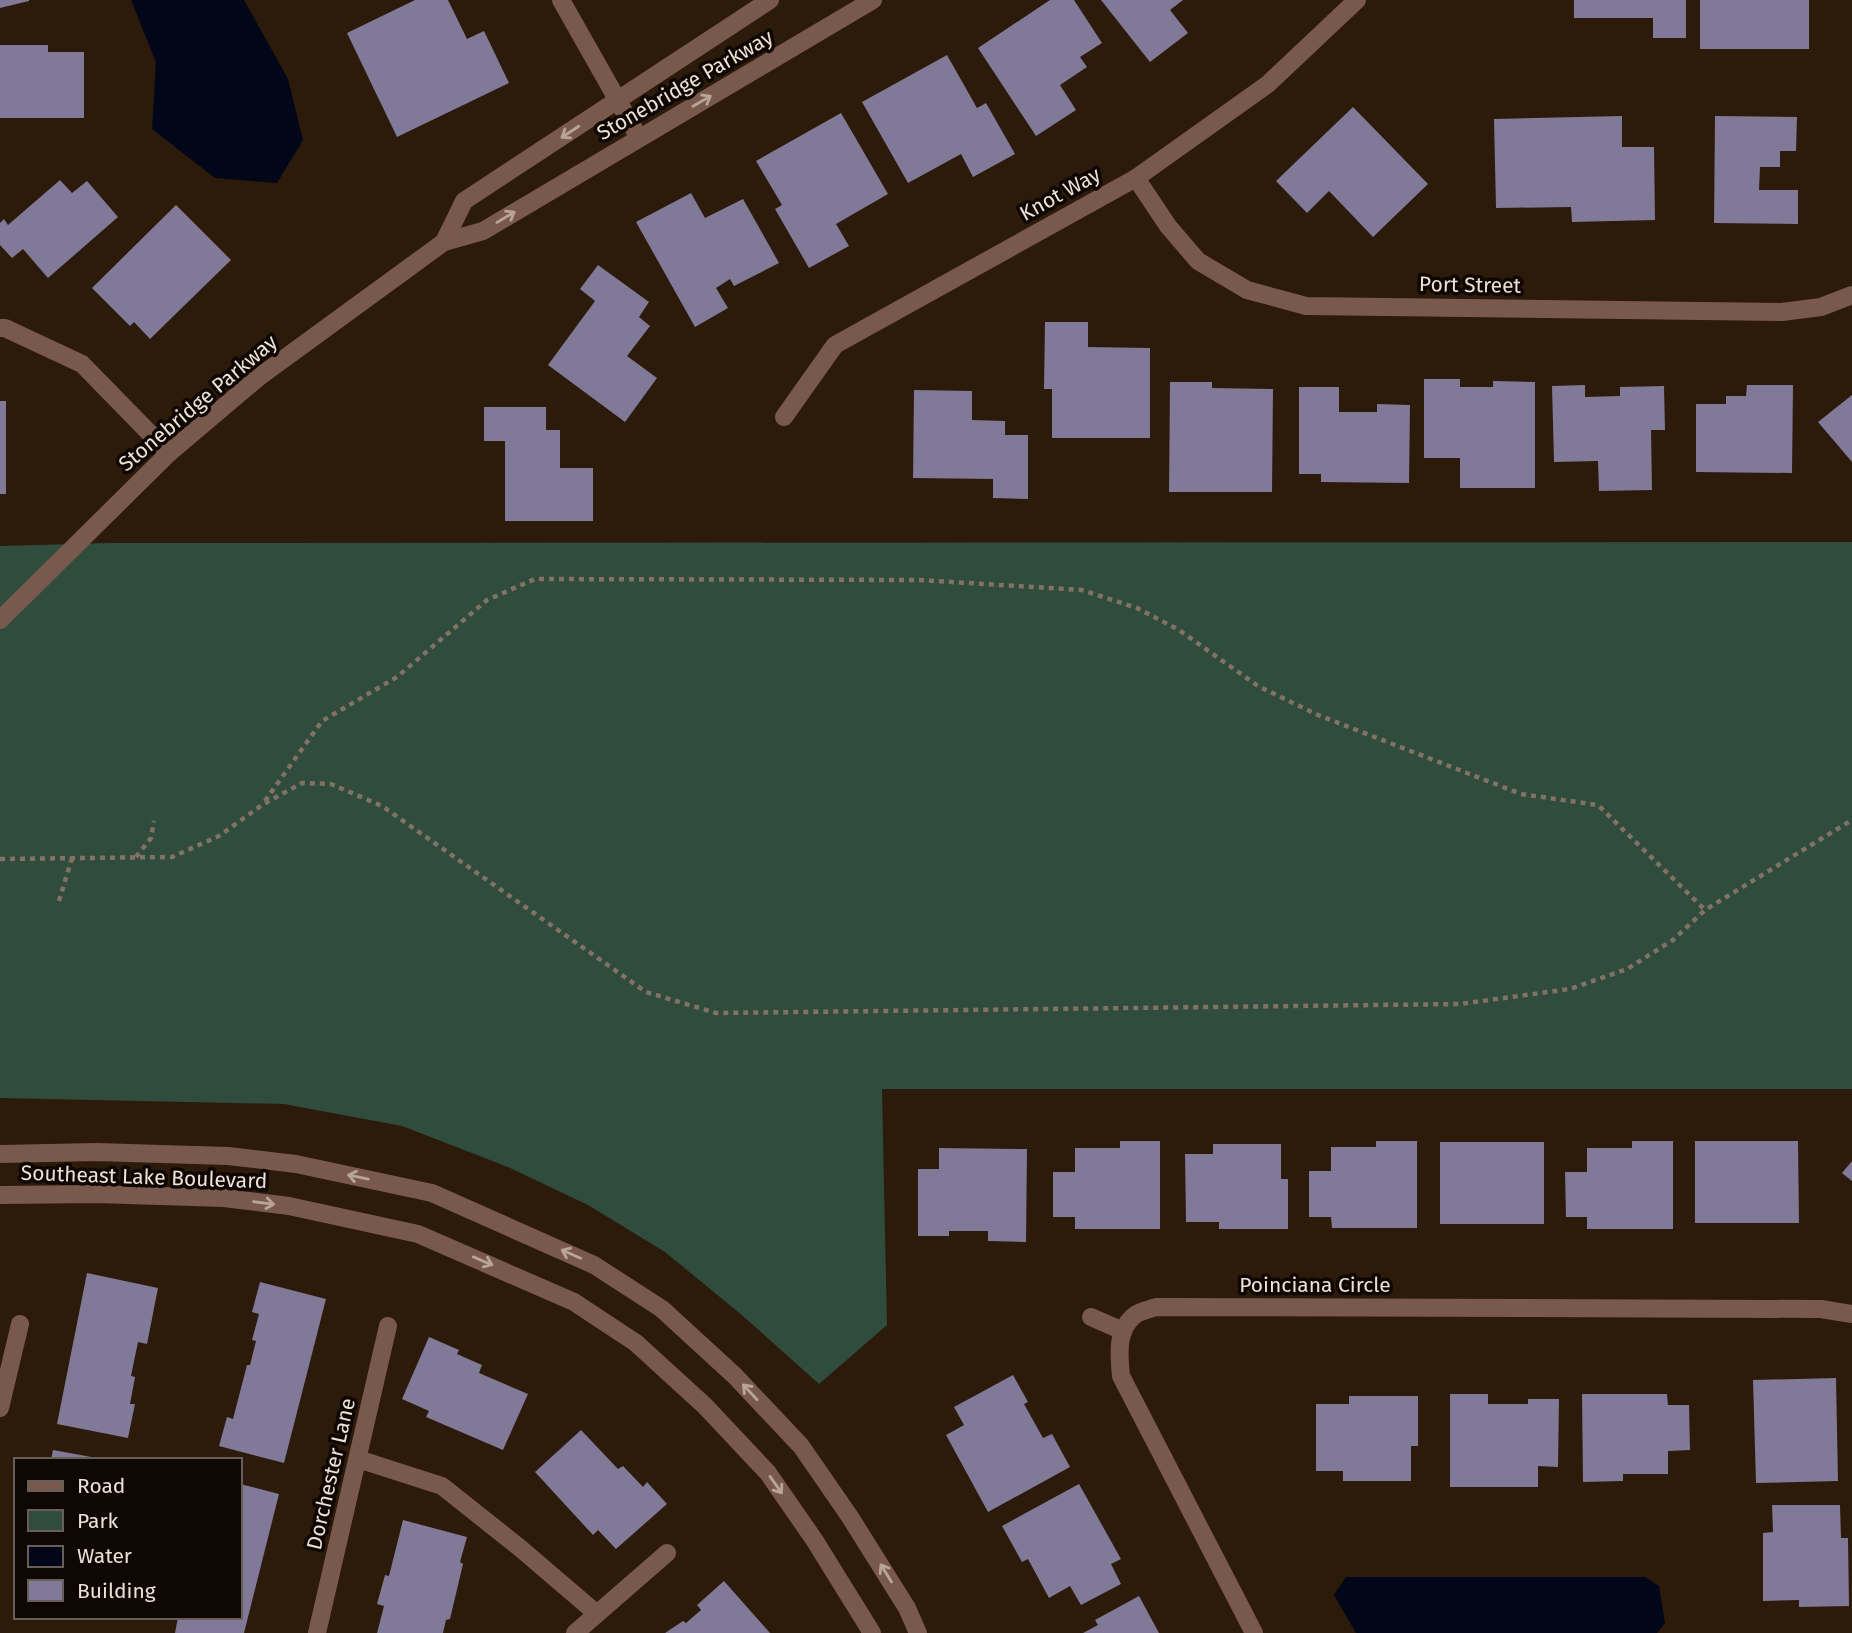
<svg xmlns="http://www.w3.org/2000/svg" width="1852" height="1633" font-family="'Fira Sans',sans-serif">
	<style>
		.green { fill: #304c3d }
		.water { fill: #010618 }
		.building { fill: #807997 }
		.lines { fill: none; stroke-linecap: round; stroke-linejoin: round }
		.path { stroke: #817265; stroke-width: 4.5; stroke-dasharray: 5 5; stroke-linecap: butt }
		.minor { stroke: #7a594d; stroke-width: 18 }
		.oneway { stroke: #b9a499 }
		.labels { text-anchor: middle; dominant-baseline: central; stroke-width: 7; stroke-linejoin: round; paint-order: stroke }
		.street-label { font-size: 21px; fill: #ede1d7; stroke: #0e0703 }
	</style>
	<rect width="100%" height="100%" fill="#2c1a0b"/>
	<polygon class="green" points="1852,542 1852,1089 882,1089 887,1325 819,1384 743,1316 665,1252 588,1205 508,1167 402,1126 284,1104 0,1098 0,546 109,543"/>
	<g class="water">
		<polygon points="131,0 244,0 288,79 303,140 277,183 215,178 152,129 156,62"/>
		<polygon points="1346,1577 1645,1577 1659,1586 1665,1623 1657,1633 1356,1633 1334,1595"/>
	</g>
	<g class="building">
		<polygon points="0,0 29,0 29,1 0,8"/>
		<polygon points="415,0 448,0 467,39 484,31 509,83 397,137 347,33"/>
		<polygon points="1050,0 1074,0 1102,43 1080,57 1087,67 1060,85 1076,110 1036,136 978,48"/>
		<polygon points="1101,0 1183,0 1170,10 1188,33 1150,62"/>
		<polygon points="1574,0 1686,0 1686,38 1653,38 1653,18 1574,18"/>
		<rect x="1700" y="0" width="109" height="49"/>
		<polygon points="0,45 48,45 48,52 84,52 84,118 0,118"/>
		<polygon points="947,55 977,108 986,103 1015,154 973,177 961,154 908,183 862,102"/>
		<polygon points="1353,107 1428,184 1373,237 1329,191 1307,213 1276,181"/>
		<polygon points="841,113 888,194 836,224 849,246 809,268 775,209 782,205 756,161"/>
		<polygon points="1622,116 1622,147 1654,147 1655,220 1572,222 1571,207 1496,208 1494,119"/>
		<polygon points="1715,116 1797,117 1796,151 1780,151 1780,167 1760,167 1759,190 1798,190 1798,224 1714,223"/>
		<polygon points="60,180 72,193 87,181 118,217 48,278 23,249 12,258 0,245 0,223 4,219 8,225"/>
		<polygon points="691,193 705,218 743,199 779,263 734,286 730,279 716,288 728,308 695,327 636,222"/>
		<polygon points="176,205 231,260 150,339 134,322 130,326 92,288"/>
		<polygon points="598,265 649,302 639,317 650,326 627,356 657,378 625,422 548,365 595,301 580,289"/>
		<polygon points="1045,322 1088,322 1088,347 1150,348 1150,438 1052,438 1052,389 1044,389"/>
		<polygon points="1424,379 1460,379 1460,387 1493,387 1493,381 1535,382 1535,488 1460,488 1460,458 1424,458"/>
		<polygon points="1170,382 1212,382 1212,388 1273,389 1272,492 1169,492"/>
		<polygon points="1585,385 1585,397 1620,396 1620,387 1664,386 1665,430 1651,430 1652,490 1599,491 1598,461 1554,462 1552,386"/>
		<polygon points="1747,385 1793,385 1792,473 1696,472 1696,404 1726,404 1726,396 1746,396"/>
		<polygon points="1299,387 1339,387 1339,412 1377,412 1377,404 1410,405 1409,483 1321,482 1321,474 1299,474"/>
		<polygon points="914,390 972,391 972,420 1005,421 1005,435 1028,435 1028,499 993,498 993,479 913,478"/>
		<polygon points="1852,395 1852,462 1818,422"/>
		<rect x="0" y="401" width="6" height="93"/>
		<polygon points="484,407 546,407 546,430 560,430 560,468 593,468 593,521 505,521 505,441 484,441"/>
		<polygon points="1120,1141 1160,1141 1160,1229 1075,1229 1075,1217 1053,1217 1053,1172 1075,1172 1075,1148 1120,1148"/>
		<polygon points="1376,1141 1417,1141 1417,1228 1332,1228 1331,1217 1309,1217 1309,1171 1331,1171 1331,1147 1376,1147"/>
		<polygon points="1632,1141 1673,1141 1673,1229 1587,1229 1587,1217 1566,1217 1565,1172 1587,1172 1587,1148 1632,1148"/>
		<polygon points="1695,1141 1798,1141 1799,1223 1695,1223"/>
		<rect x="1440" y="1142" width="104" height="82"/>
		<polygon points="1213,1144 1281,1144 1281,1179 1288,1179 1288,1229 1219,1229 1219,1222 1186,1222 1185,1154 1213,1154"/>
		<polygon points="939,1148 1027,1149 1026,1242 988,1241 988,1231 949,1231 949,1236 918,1236 918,1169 939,1169"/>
		<polygon points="1852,1161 1852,1181 1842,1173"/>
		<polygon points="87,1273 158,1288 147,1344 138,1342 131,1376 135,1377 130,1404 135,1404 128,1438 57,1424"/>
		<polygon points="260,1282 326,1299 284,1463 219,1446 227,1417 233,1419 247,1365 250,1365 256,1341 252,1340 259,1314 252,1312"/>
		<polygon points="429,1337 459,1350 457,1354 482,1365 479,1373 528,1394 503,1450 426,1417 429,1411 402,1399"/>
		<polygon points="1013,1375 1028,1402 1024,1404 1043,1438 1052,1434 1070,1467 988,1512 946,1435 964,1425 954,1407"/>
		<polygon points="1836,1378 1838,1481 1756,1483 1753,1380"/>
		<polygon points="1450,1394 1488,1394 1488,1404 1528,1404 1528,1399 1559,1399 1558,1467 1538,1466 1538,1487 1450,1487"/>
		<polygon points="1582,1394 1667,1394 1668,1405 1689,1405 1690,1450 1668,1451 1668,1474 1623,1474 1623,1481 1583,1482"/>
		<polygon points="1349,1396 1418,1396 1418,1446 1411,1446 1411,1481 1343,1481 1343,1471 1316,1471 1316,1404 1349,1404"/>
		<polygon points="581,1430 618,1469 623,1466 643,1487 647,1482 667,1504 616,1549 598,1530 593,1535 535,1472"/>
		<polygon points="53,1450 97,1458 97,1460 51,1460"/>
		<polygon points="240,1484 279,1494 244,1633 175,1633 178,1617 240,1617"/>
		<polygon points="1079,1484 1121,1559 1111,1564 1121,1584 1081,1605 1070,1586 1049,1598 1028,1559 1022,1562 1002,1526"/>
		<polygon points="1772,1505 1840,1505 1841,1538 1848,1538 1849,1606 1799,1607 1799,1600 1763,1601 1763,1533 1773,1532"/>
		<polygon points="403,1520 467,1537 460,1562 463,1564 450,1619 446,1620 443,1633 377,1633 384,1606 377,1604 385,1575 389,1576"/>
		<polygon points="724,1581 770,1633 665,1633 683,1621 686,1623 701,1610 697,1605"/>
		<polygon points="1139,1596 1159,1633 1083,1633 1098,1625 1095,1620"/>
	</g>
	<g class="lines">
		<g class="path">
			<polyline points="265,801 322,721 397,677 487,600 535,579 919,580 1082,590 1137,608 1179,630 1258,686 1318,715 1521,794 1598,805 1705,910"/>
			<polyline points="136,857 151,838 154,821"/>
			<polyline points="0,859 172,857 219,836 262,805 302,783 331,784 382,806 646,992 716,1013 1460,1004 1570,989 1627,969 1673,940 1705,910 1852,820"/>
			<polyline points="59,901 72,858"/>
		</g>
		<g class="minor">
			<polyline points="561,0 639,138"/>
			<polyline points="1136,178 1168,226 1198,261 1247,290 1306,306 1782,312 1821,307 1852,295"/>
			<polyline points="444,242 464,201 770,0"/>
			<polyline points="0,328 5,328 82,364 169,453"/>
			<polyline points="784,417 835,345 1136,178 1268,84 1357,0"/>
			<polyline points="0,620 169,453 259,377 444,242 483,231 873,0"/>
			<polyline points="0,1154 96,1152 228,1156 296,1164 432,1193 594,1265 662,1309 735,1376 801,1446 850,1517 907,1608 918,1633"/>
			<polyline points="0,1195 96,1194 224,1198 289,1206 418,1234 574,1302 636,1343 705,1406 768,1473 815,1541 872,1633"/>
			<polyline points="1091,1317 1123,1331"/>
			<polyline points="0,1408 20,1324"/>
			<polyline points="358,1459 442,1486 520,1548 596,1613"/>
			<polyline points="317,1633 388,1326"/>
			<polyline points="575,1633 667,1553"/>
			<path d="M1254,1633L1121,1376C1119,1355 1116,1330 1135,1315C1140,1311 1150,1309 1156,1307L1821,1309L1852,1314"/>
		</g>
	</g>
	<defs><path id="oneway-shaft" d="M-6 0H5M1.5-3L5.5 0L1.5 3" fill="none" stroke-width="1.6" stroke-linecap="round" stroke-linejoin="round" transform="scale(1.75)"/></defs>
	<g class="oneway">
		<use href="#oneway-shaft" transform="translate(702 101) rotate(-30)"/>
		<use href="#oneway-shaft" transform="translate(570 132) rotate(147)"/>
		<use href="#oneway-shaft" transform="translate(506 217) rotate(-31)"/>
		<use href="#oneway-shaft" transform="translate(358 1177) rotate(-168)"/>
		<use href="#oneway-shaft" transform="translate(264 1203) rotate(7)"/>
		<use href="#oneway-shaft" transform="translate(571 1254) rotate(-156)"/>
		<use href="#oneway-shaft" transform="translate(483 1261) rotate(23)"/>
		<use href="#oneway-shaft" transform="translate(750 1392) rotate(-133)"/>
		<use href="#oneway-shaft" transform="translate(776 1485) rotate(55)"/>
		<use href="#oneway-shaft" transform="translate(886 1573) rotate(-122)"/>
	</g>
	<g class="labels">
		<g class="street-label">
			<text transform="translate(685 85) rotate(-30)">Stonebridge Parkway</text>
			<text transform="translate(1060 194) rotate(-29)">Knot Way</text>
			<text transform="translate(1470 285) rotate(1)">Port Street</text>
			<text transform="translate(198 403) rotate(-40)">Stonebridge Parkway</text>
			<text transform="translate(144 1177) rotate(2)">Southeast Lake Boulevard</text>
			<text x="1315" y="1285">Poinciana Circle</text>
			<text transform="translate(331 1474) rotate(-77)">Dorchester Lane</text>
		</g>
	</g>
	<rect x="14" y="1458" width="228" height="161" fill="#0e0703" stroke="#675e58" stroke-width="2"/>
	<rect x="28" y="1481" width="35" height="10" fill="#7a594d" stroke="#675e58" stroke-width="2"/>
	<text x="77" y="1493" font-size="21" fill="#ede1d7">Road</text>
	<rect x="28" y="1510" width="35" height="21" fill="#304c3d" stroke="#675e58" stroke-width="2"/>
	<text x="77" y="1528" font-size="21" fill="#ede1d7">Park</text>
	<rect x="28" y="1546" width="35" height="21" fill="#010618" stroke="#675e58" stroke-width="2"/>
	<text x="77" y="1563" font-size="21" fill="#ede1d7">Water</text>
	<rect x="28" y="1580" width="35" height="21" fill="#807997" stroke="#675e58" stroke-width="2"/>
	<text x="77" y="1598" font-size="21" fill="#ede1d7">Building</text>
</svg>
